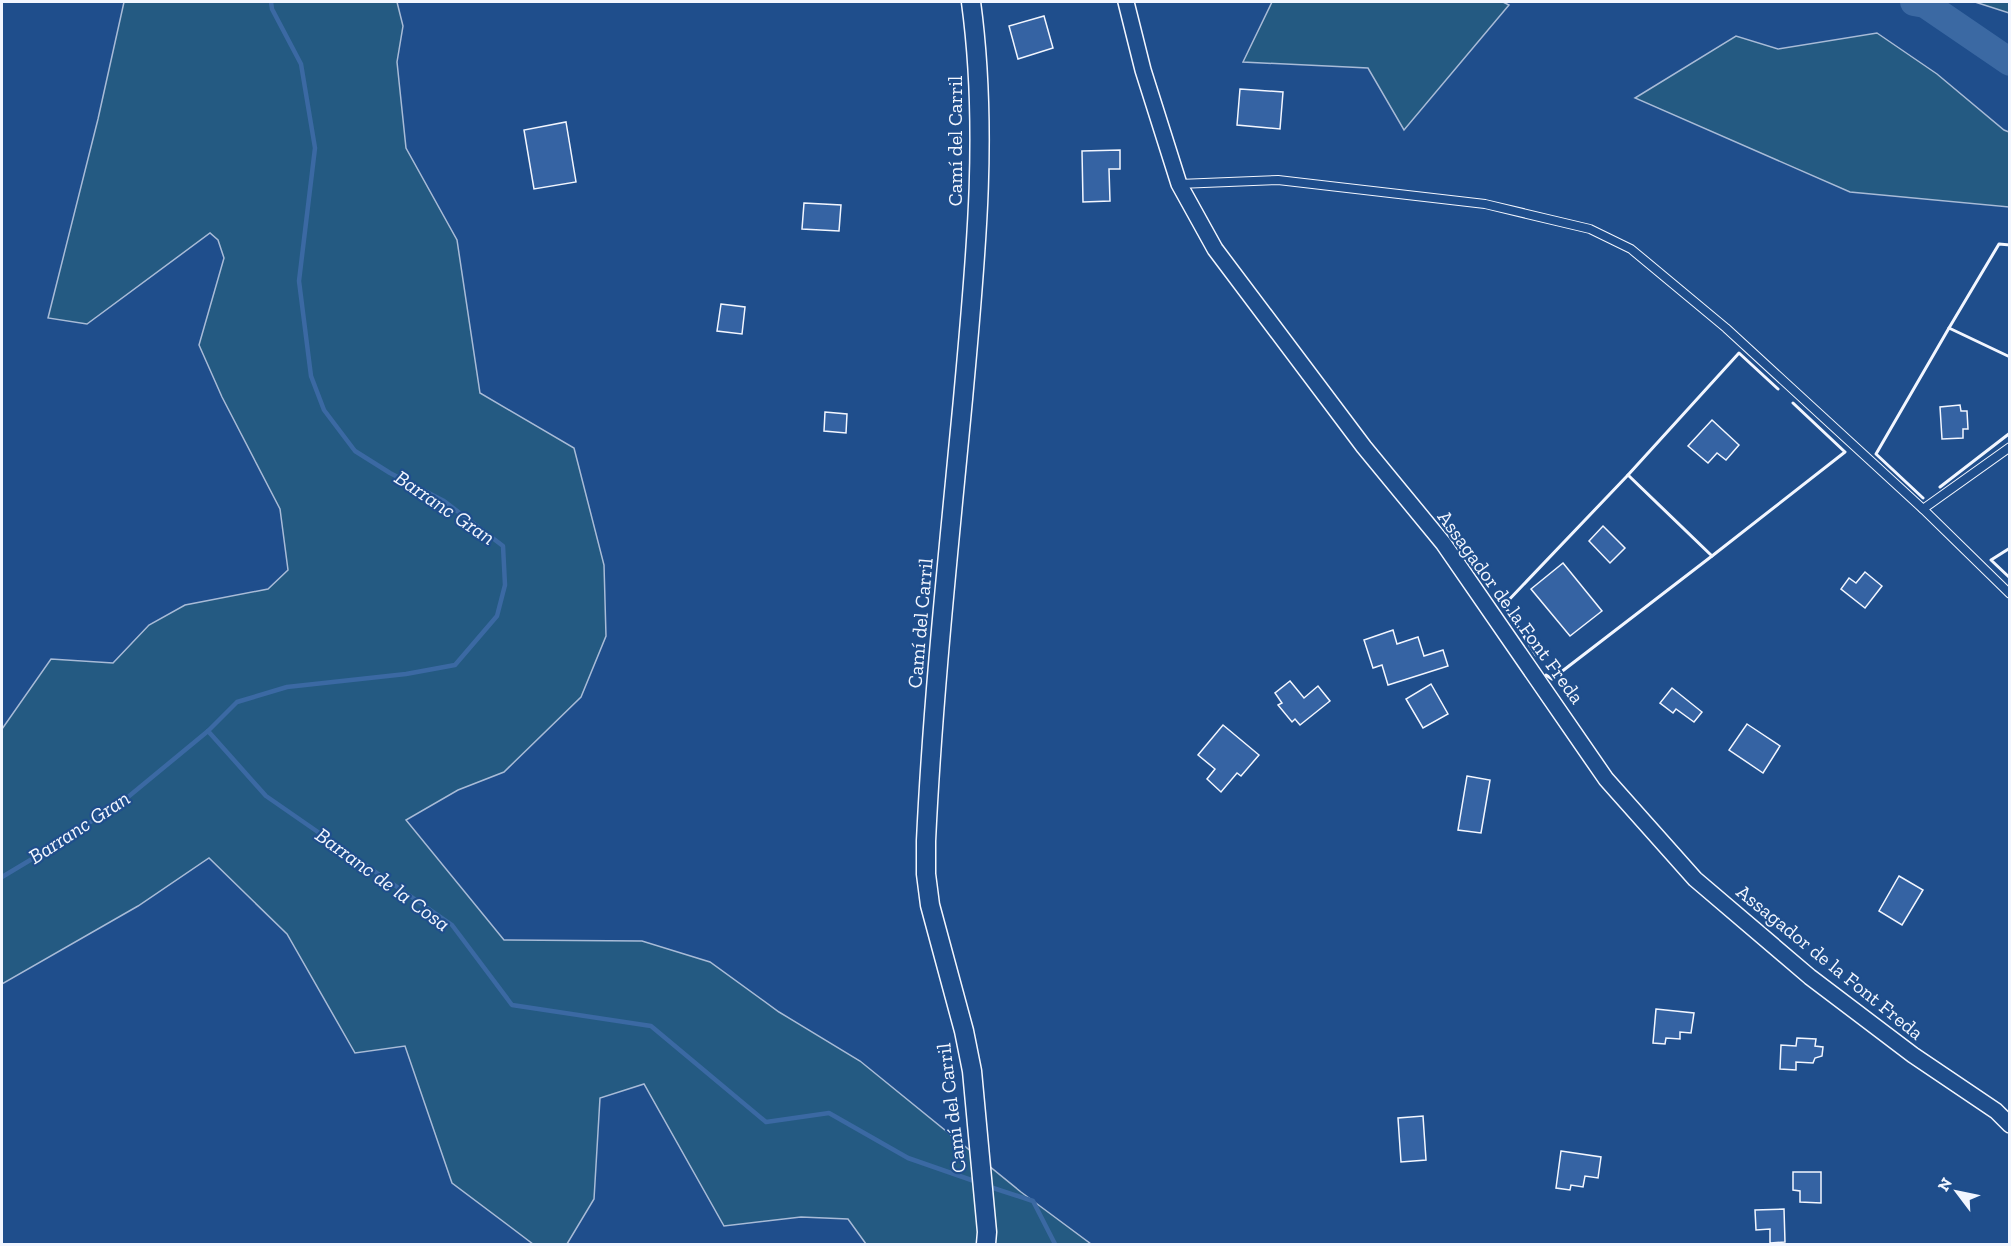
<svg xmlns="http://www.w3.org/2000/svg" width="2011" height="1246" font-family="'Zilla Slab',serif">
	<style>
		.green { fill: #245a82; stroke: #a8bbd7; stroke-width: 1.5 }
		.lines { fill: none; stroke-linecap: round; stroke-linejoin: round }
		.stream { stroke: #3b69a3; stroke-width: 4.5 }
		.river { stroke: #3b69a3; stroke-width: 28 }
		.building { fill: #3563a3; stroke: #f2f6ff; stroke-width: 1.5 }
		.service-casing { stroke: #f2f6ff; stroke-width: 10 }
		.minor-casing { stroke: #f2f6ff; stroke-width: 18 }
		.tertiary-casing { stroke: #f2f6ff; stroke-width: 21 }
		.service { stroke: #1f4e8c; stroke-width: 8 }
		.minor { stroke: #1f4e8c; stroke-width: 15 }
		.tertiary { stroke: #1f4e8c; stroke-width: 18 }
		.wall { stroke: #f2f6ff; stroke-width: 3 }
		.labels { text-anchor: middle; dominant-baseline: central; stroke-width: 4.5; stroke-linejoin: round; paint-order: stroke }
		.street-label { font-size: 20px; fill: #f2f6ff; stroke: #1f4e8c }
		.water-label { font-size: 21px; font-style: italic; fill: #f2f6ff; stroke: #1f4e8c }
	</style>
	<rect width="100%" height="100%" fill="#1f4e8c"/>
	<g class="green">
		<polygon points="124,2 397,2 403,26 397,62 406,148 457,240 480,393 574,448 604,565 606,636 581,697 504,772 458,790 406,820 504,940 642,941 710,962 779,1012 860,1061 1021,1192 1091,1244 866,1244 848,1219 801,1217 724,1226 644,1084 600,1098 594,1199 567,1244 533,1244 452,1183 405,1046 355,1053 287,934 209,858 138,906 2,984 2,729 51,659 113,663 149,625 185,605 268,589 288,570 280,509 222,397 199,345 224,258 218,240 210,233 87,324 48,318 98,119"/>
		<polygon points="1272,2 1503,2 1509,5 1404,130 1368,68 1243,62"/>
		<polygon points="1975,2 2009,2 2009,13"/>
		<polygon points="1877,33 1937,74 2004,130 2009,132 2009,207 1850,192 1635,98 1736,36 1778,49"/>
	</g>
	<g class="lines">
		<g class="stream">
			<polyline points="208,731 266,796 452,925 512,1005 651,1026 766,1122 829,1113 908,1158 977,1182"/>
			<polyline points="2,877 62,841 128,797 208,731 237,702 287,687 406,674 455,665 497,616 505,585 503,546 444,501 390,473 355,451 324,410 311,376 299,281 315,148 301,64 272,9 271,2"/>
			<polyline points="987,1186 1033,1201 1055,1244"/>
		</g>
		<polyline class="river" points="1914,2 1925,4 2010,62"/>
	</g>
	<g class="building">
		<polygon points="1044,16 1053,48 1018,59 1009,26"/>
		<polygon points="1240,89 1283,92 1280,129 1237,125"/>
		<polygon points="566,122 576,182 534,189 524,130"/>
		<polygon points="1120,150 1120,169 1109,169 1110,201 1083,202 1082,151"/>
		<polygon points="804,203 841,205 839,231 802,229"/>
		<polygon points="721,304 745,307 742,334 717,331"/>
		<polygon points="1960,405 1961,411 1967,411 1968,429 1963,429 1963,438 1942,439 1940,407"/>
		<polygon points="825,412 847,414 846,433 824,431"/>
		<polygon points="1712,420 1739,445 1726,460 1717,453 1708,463 1688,446"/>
		<polygon points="1603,526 1625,548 1610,563 1589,541"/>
		<polygon points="1563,563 1602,611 1570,636 1531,589"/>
		<polygon points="1865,572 1882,586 1865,608 1841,589 1849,578 1856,583"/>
		<polygon points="1393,630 1397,644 1418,637 1424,656 1443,650 1448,666 1388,685 1382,665 1373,668 1364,640"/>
		<polygon points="1290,681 1304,698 1318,686 1330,701 1300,725 1295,719 1292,722 1278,705 1282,703 1275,693"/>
		<polygon points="1431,684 1448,714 1423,728 1406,699"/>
		<polygon points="1672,688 1702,712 1694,722 1676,709 1673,713 1660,703"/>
		<polygon points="1747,724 1780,746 1763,773 1729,750"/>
		<polygon points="1223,725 1259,755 1241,776 1237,773 1221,792 1207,779 1215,769 1198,755"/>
		<polygon points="1467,776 1490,780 1481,833 1458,830"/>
		<polygon points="1899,876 1923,890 1902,925 1879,911"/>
		<polygon points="1656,1009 1694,1013 1691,1033 1680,1032 1680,1039 1666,1038 1665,1044 1653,1043"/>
		<polygon points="1797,1038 1816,1039 1815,1046 1823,1047 1822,1056 1815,1058 1813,1063 1796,1062 1796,1070 1780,1069 1781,1045 1796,1046"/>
		<polygon points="1423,1116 1426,1160 1401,1162 1398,1118"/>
		<polygon points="1561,1151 1601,1157 1598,1178 1585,1176 1583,1187 1571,1185 1570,1190 1556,1188"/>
		<polygon points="1793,1172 1821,1172 1821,1203 1800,1202 1800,1191 1793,1190"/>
		<polygon points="1784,1209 1785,1242 1770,1243 1770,1229 1756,1230 1755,1210"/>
	</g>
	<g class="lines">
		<g class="service-casing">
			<g id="service">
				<polyline points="1179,184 1278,180 1485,204 1590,229 1631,249 1726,328 1923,509 2010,594"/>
				<polyline points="1923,509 2010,447"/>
			</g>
		</g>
		<g class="minor-casing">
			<polyline id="minor" points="1126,2 1143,70 1179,184 1215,249 1364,447 1443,543 1606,779 1695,879 1810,977 1913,1055 1996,1111 2010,1125"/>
		</g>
		<g class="tertiary-casing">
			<path id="tertiary" d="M971,2C989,134 975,266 963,399C949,546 933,694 926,841V874L930,905L964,1031L972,1071L987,1232L986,1244"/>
		</g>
		<use href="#service" class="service"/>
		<use href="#minor" class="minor"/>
		<use href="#tertiary" class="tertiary"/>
		<g class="wall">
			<polyline points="1949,328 1999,244 2010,245"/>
			<polyline points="1628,475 1739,353 1778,389"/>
			<polyline points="1940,487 2010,433"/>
			<polyline points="1923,498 1876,454 1949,328 2010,357"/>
			<polyline points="2010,548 1991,560 2010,578"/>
			<polyline points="1712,556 1845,452 1793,403"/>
			<polyline points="1536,655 1504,605 1628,475 1712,556 1552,679 1546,675"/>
		</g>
	</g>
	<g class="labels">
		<g class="street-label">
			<text transform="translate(955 141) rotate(-90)">Camí del Carril</text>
			<text transform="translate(1511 607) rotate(54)">Assagador de la Font Freda</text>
			<text transform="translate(920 623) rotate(-85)">Camí del Carril</text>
			<text transform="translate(1830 962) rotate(39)">Assagador de la Font Freda</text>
			<text transform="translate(951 1108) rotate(-97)">Camí del Carril</text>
		</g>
		<g class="water-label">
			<text transform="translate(445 507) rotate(34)">Barranc Gran</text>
			<text transform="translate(79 827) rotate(-33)">Barranc Gran</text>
			<text transform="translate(383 879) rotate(36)">Barranc de la Cosa</text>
		</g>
	</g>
	<rect width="2011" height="1246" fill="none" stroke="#f2f6ff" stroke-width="6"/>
	<g transform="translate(1957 1192) rotate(302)" stroke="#1f4e8c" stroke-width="4.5" paint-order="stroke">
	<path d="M0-4.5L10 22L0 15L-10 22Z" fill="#f2f6ff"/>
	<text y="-9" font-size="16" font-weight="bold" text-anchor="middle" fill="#f2f6ff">N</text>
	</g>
</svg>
